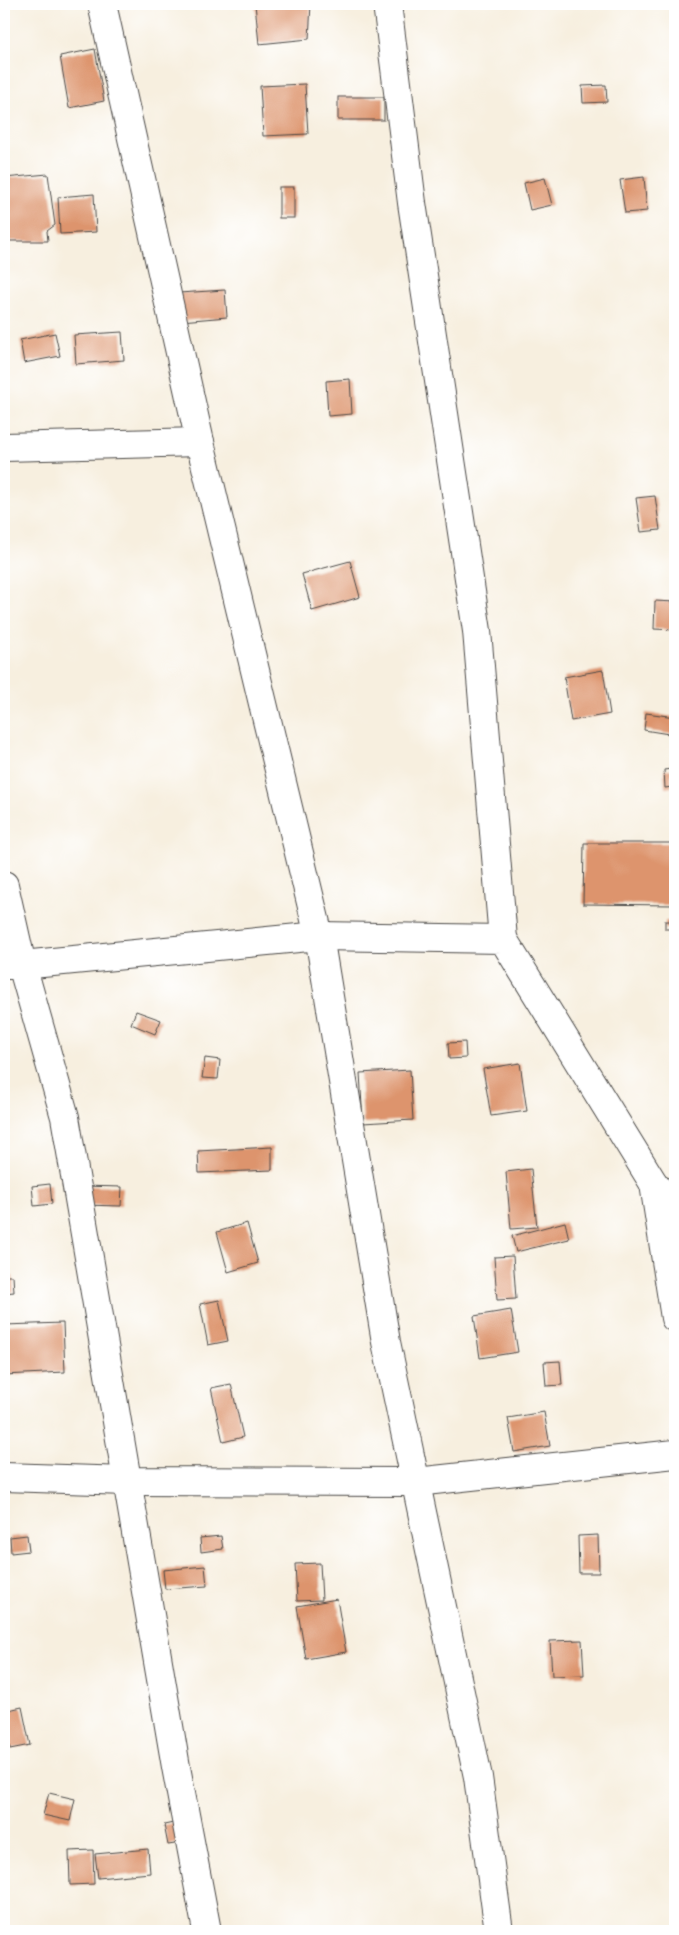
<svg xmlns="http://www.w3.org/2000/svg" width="679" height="1935" font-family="'Indie Flower',sans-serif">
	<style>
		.building { fill: #dd946d }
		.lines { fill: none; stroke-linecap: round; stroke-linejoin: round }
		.minor-casing { stroke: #4a4846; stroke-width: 30 }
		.minor { stroke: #fff; stroke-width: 28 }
	</style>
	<rect width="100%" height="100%" fill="#fff"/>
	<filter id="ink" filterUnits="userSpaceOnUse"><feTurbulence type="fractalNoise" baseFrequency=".02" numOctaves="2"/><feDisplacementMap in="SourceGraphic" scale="10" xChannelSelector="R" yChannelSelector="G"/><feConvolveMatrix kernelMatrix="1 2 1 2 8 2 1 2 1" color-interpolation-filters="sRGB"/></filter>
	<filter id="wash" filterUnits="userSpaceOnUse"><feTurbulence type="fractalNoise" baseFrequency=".0096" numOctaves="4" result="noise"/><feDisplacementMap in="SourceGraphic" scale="20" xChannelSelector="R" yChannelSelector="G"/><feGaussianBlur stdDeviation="1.12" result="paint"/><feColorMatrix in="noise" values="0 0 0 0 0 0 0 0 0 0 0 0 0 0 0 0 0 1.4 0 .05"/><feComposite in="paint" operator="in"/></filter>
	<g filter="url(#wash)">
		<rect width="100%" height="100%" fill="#f7efdf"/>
		<g id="blocks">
			<g class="building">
				<polygon points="255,4 311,4 309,39 259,44"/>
				<polygon points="95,49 104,101 69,108 60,56"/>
				<polygon points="305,84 308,134 263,136 260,86"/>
				<polygon points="606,85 607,102 583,103 582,86"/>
				<rect x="338" y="97" width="46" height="23"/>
				<polygon points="48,174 55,225 47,231 48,241 4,241 4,178"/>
				<polygon points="644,177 647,211 625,213 620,180"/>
				<polygon points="545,178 552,205 530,210 524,183"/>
				<rect x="279" y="187" width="15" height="31"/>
				<polygon points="94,194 96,232 60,234 58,197"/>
				<polygon points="225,290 227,317 181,321 179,293"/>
				<polygon points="122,332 124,360 76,364 74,335"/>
				<polygon points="55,333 60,356 24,363 20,340"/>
				<polygon points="350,379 352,414 328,416 326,381"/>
				<polygon points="655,496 660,530 641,532 636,498"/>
				<polygon points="350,561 360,597 312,611 302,574"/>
				<polygon points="655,601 675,602 675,630 654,629"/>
				<polygon points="603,670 610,714 571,721 564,677"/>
				<polygon points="646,713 675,717 675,735 644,730"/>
				<polygon points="671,769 672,787 665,788 664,770"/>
				<polygon points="584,843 675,843 674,905 583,904"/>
				<rect x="665" y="921" width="10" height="8"/>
				<polygon points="136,1011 161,1020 155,1034 131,1024"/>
				<polygon points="465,1042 466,1058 449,1059 448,1043"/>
				<polygon points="205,1058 220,1060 218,1079 202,1078"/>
				<polygon points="520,1063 527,1111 491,1116 483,1069"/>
				<polygon points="410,1070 413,1120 363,1123 360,1073"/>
				<polygon points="272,1147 272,1170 199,1173 198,1151"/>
				<polygon points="531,1169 537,1227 511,1229 506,1172"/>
				<polygon points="50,1184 52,1204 34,1206 32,1186"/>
				<polygon points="83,1186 122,1187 121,1206 82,1205"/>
				<polygon points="565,1222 569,1239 516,1252 512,1236"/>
				<polygon points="247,1223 258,1263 228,1272 217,1232"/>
				<polygon points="513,1256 516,1299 497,1300 494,1257"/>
				<polygon points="4,1276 13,1276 14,1292 4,1293"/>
				<polygon points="219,1300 228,1341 208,1345 200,1304"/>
				<polygon points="511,1310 518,1352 480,1358 474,1316"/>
				<polygon points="63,1323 65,1372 4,1375 4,1325"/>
				<polygon points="560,1361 562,1385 546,1386 544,1362"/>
				<polygon points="231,1384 243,1437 223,1442 211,1388"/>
				<polygon points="544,1412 550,1446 514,1452 508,1418"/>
				<polygon points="27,1535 29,1551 11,1553 10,1537"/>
				<polygon points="598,1535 599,1573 579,1573 578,1536"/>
				<polygon points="221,1536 223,1549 201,1552 200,1538"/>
				<polygon points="320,1563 322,1600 297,1601 295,1564"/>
				<polygon points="205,1566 207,1586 165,1589 163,1570"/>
				<polygon points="337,1599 346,1652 306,1659 297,1606"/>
				<polygon points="582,1640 584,1675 552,1676 550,1641"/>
				<polygon points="22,1707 30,1745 10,1749 4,1711"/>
				<polygon points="49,1793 75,1799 70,1821 43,1815"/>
				<polygon points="178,1822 182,1843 168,1845 164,1825"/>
				<polygon points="148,1849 150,1873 98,1878 95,1854"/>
				<polygon points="93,1850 94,1884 70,1885 69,1851"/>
			</g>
		</g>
	</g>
	<g filter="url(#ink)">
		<use href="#blocks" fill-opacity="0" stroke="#4a4846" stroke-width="1"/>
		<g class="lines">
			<g class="minor-casing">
				<g id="minor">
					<polyline points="102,4 200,442 319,936 386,1342 478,1777 499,1931"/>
					<polyline points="387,4 412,203 477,631 503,939"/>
					<polyline points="4,447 200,442"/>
					<polyline points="4,885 22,965 65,1117 176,1767 207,1931"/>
					<polyline points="5,965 22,965 319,936 503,939 654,1184 675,1209"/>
					<polyline points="654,1184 675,1318"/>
					<polyline points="4,1477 127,1481 416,1482 675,1454"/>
				</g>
			</g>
			<use href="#minor" class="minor"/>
		</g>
	</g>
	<rect width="679" height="1935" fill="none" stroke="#fff" stroke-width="20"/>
</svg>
